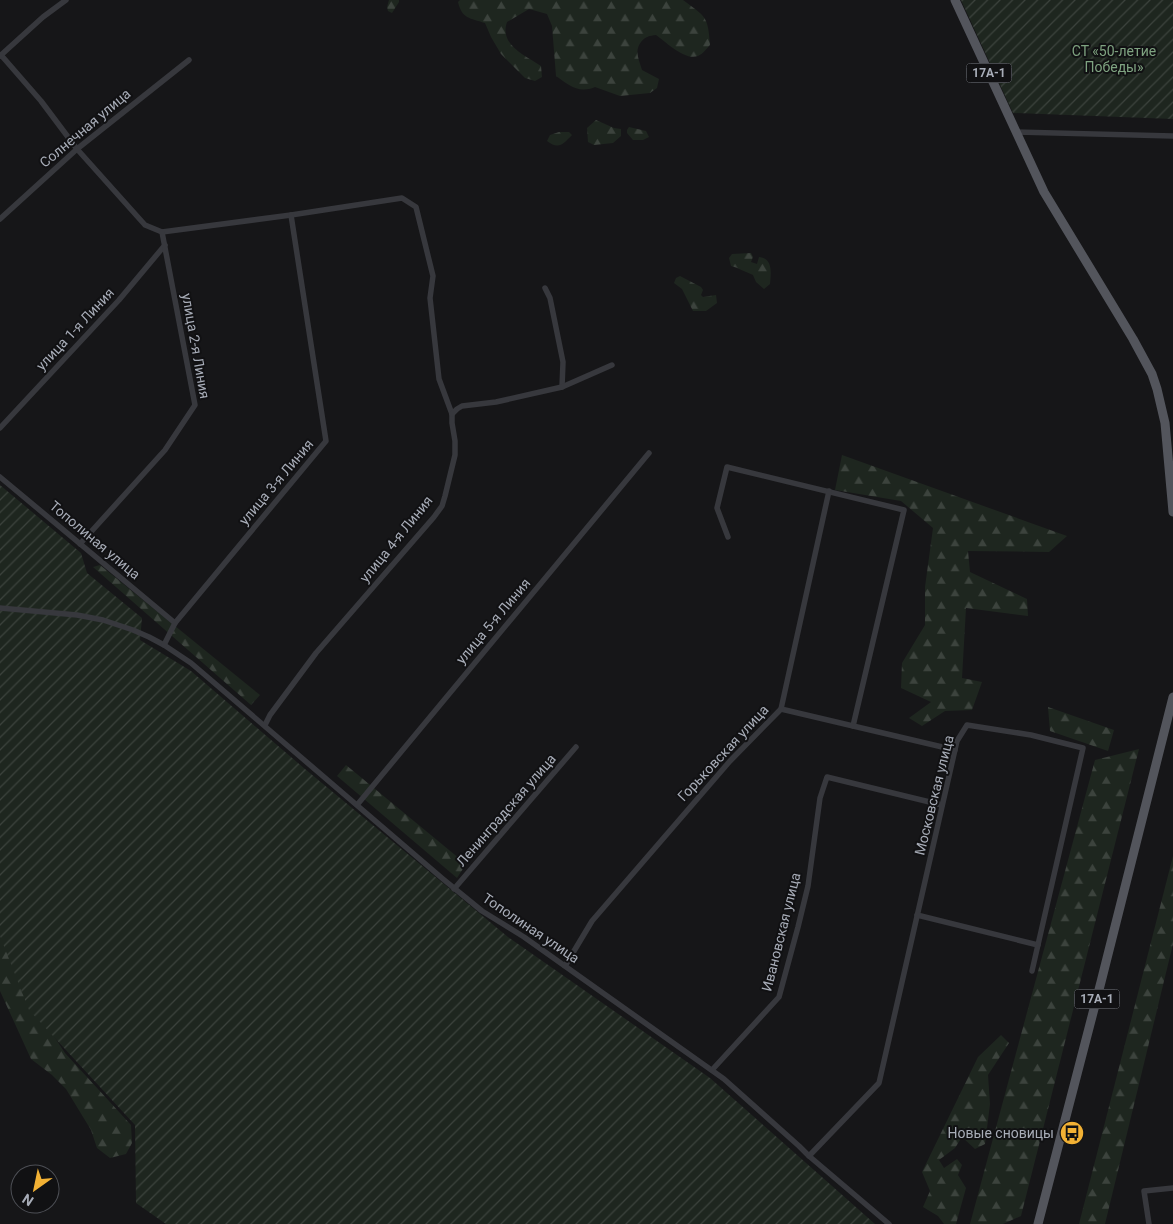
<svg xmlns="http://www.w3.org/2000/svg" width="1173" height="1224" font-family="Roboto,sans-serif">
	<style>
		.forest { fill: url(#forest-firs) }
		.garden { fill: url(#garden-furrows) }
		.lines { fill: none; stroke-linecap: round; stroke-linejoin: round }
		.minor { stroke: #37383d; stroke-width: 5.5 }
		.primary { stroke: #53555c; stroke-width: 9 }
		.labels { text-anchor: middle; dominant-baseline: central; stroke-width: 4; stroke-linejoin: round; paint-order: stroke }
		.shield { fill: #111113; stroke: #7b7e86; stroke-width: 1 }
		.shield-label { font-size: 12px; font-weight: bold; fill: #a8adb8 }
		.park-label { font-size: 14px; fill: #7fa381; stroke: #111113 }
		.street-label { font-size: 14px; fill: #a8adb8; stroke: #111113 }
		.poi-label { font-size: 14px; fill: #a8adb8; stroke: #111113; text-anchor: end }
	</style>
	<defs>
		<pattern id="forest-firs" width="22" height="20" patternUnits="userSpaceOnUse" patternTransform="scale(1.25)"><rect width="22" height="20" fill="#1e261f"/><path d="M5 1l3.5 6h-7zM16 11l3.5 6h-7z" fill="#3c433d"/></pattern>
		<pattern id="garden-furrows" width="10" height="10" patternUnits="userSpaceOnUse" patternTransform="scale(1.25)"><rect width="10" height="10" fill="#1e261f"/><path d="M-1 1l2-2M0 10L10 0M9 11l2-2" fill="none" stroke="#3c433d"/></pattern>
	</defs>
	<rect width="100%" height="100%" fill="#161618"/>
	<g class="forest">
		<polygon points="389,0 399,0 399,2 392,13 388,11 387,7"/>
		<path d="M460,0H683C706,17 708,16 710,45C706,49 703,54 698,56C685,61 666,42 656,35C649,36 646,36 641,42C634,51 639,60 642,70L659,79L657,88L650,93L620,96L595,87C578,94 569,85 556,76L552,26L547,14L529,9L507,22C499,45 525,55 541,66L542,77L535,81L525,78L501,54L491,37L485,23C470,18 462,19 458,2Z"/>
		<polygon points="596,120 614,128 621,129 621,136 613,143 594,145 588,142 587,128"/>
		<polygon points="629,127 646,131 649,137 643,140 633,140 627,133 627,130"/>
		<path d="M559,132H569L572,135C563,144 559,150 547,141L550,135Z"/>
		<path d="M751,253L753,257L751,262L757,264L759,257C773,258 771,273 770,284L764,289L756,282L753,275C745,272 739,268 731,266L729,258L732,254Z"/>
		<polygon points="680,276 701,287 703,290 701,295 703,297 716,295 717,303 706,311 693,311 682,289 674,283 676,278"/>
		<polygon points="842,455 1067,536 1049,552 968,551 970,572 1027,599 1028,616 966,608 962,678 982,682 972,710 945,711 922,726 909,718 931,702 901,688 902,663 925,625 925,587 933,528 901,501 835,490"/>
		<polygon points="100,565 260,695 251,705 93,567"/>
		<polygon points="1048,707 1114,730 1108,751 1050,731"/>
		<polygon points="1139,749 1021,1216 1003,1224 970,1224 1095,760"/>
		<polygon points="346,765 466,864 457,878 337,776"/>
		<polygon points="1173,856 1173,944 1105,1224 1079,1224"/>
		<polygon points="0,924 32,1003 65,1053 131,1125 132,1143 126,1154 110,1158 97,1148 91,1130 66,1089 52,1075 31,1059 0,991"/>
		<polygon points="1001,1035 1009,1043 988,1075 990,1104 985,1144 975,1149 962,1137 955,1148 939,1160 944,1168 957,1159 962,1165 958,1175 966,1188 956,1224 944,1224 938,1216 923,1207 930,1191 922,1172 978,1057"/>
	</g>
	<g class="garden">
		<polygon points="961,0 1173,0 1173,119 1013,113"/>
		<polygon points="0,485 81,553 87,573 142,618 140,640 191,671 305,769 508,937 710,1078 875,1224 166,1224 136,1203 135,1125 29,1010 0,936"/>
	</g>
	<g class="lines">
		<g class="minor">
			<polyline points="1,55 41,101 77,149 145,225 162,232 291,215 402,198 416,207 433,276 430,298 439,379 452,414 452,423 455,441 455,455 445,496 442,506 434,517 316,653 270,715 265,725"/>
			<polyline points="0,56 43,17 66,0"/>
			<polyline points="1016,132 1173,136"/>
			<polyline points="0,219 77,149 189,60"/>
			<polyline points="545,288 550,298 563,362 562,387"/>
			<polyline points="452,414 457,409 462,406 496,402 562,387 612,365"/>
			<polyline points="0,428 119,300 165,245"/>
			<polyline points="0,477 175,623"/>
			<polyline points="728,537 717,508 727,467 904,510 853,726"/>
			<polyline points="80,544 165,450 195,405 162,232"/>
			<polyline points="0,608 77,615 103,620 133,630 149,637 164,645 191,663 443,879 482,911 524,937 724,1079 799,1146 809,1156 889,1224"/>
			<polyline points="164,645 175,623 326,441 291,215"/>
			<polyline points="781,709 955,750"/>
			<polyline points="357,805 649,453"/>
			<polyline points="454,889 576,747"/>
			<polyline points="917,915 1038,945"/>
			<polyline points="565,966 592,921 730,761 781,709 829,491"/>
			<polyline points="712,1070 779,997 798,927 808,886 820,798 827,777 942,805"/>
			<polyline points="809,1156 879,1083 957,741 967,725 1031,735 1083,748 1032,971"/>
			<polyline points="1149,1224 1144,1191 1173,1188"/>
		</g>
		<g class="primary">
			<polyline points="955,0 1044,192 1133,339 1152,374 1157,389 1165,423 1173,512"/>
			<polyline points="1038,1224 1101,982 1173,697"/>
		</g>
	</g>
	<defs>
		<g id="bus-disc" transform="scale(1.25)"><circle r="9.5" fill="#f2b134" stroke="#111113"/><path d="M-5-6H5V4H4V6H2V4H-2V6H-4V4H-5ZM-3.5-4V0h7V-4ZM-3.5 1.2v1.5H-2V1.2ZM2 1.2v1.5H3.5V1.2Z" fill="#111"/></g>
	</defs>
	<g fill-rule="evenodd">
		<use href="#bus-disc" x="1072" y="1133"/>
	</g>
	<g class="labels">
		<g class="shield">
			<rect x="966.5" y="63.5" width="45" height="19" rx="4"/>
			<rect x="1074.5" y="989.5" width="45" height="19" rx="4"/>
		</g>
		<g class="shield-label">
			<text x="989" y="73">17А-1</text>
			<text x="1097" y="999">17А-1</text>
		</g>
		<g class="park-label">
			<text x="1114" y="51">СТ «50-летие<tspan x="1114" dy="16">Победы»</tspan></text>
		</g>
		<g class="street-label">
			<text transform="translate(85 128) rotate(-40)">Солнечная улица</text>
			<text transform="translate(75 329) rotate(-47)">улица 1-я Линия</text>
			<text transform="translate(196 346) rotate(80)">улица 2-я Линия</text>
			<text transform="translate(276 482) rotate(-50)">улица 3-я Линия</text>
			<text transform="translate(396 539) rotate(-51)">улица 4-я Линия</text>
			<text transform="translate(95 540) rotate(40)">Тополиная улица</text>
			<text transform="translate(493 621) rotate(-50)">улица 5-я Линия</text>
			<text transform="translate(723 753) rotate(-47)">Горьковская улица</text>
			<text transform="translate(934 795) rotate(-76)">Московская улица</text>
			<text transform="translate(506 810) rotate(-49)">Ленинградская улица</text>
			<text transform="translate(531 928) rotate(34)">Тополиная улица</text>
			<text transform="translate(781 932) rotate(-76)">Ивановская улица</text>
		</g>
		<g class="poi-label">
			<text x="1054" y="1133">Новые сновицы</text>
		</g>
	</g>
	<g transform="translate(35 1189) rotate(213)"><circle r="24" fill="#111113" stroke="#4d4f55"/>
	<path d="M0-4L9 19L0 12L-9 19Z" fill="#f2b134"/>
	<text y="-8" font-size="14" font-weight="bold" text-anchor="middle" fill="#a8adb8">N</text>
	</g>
</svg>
